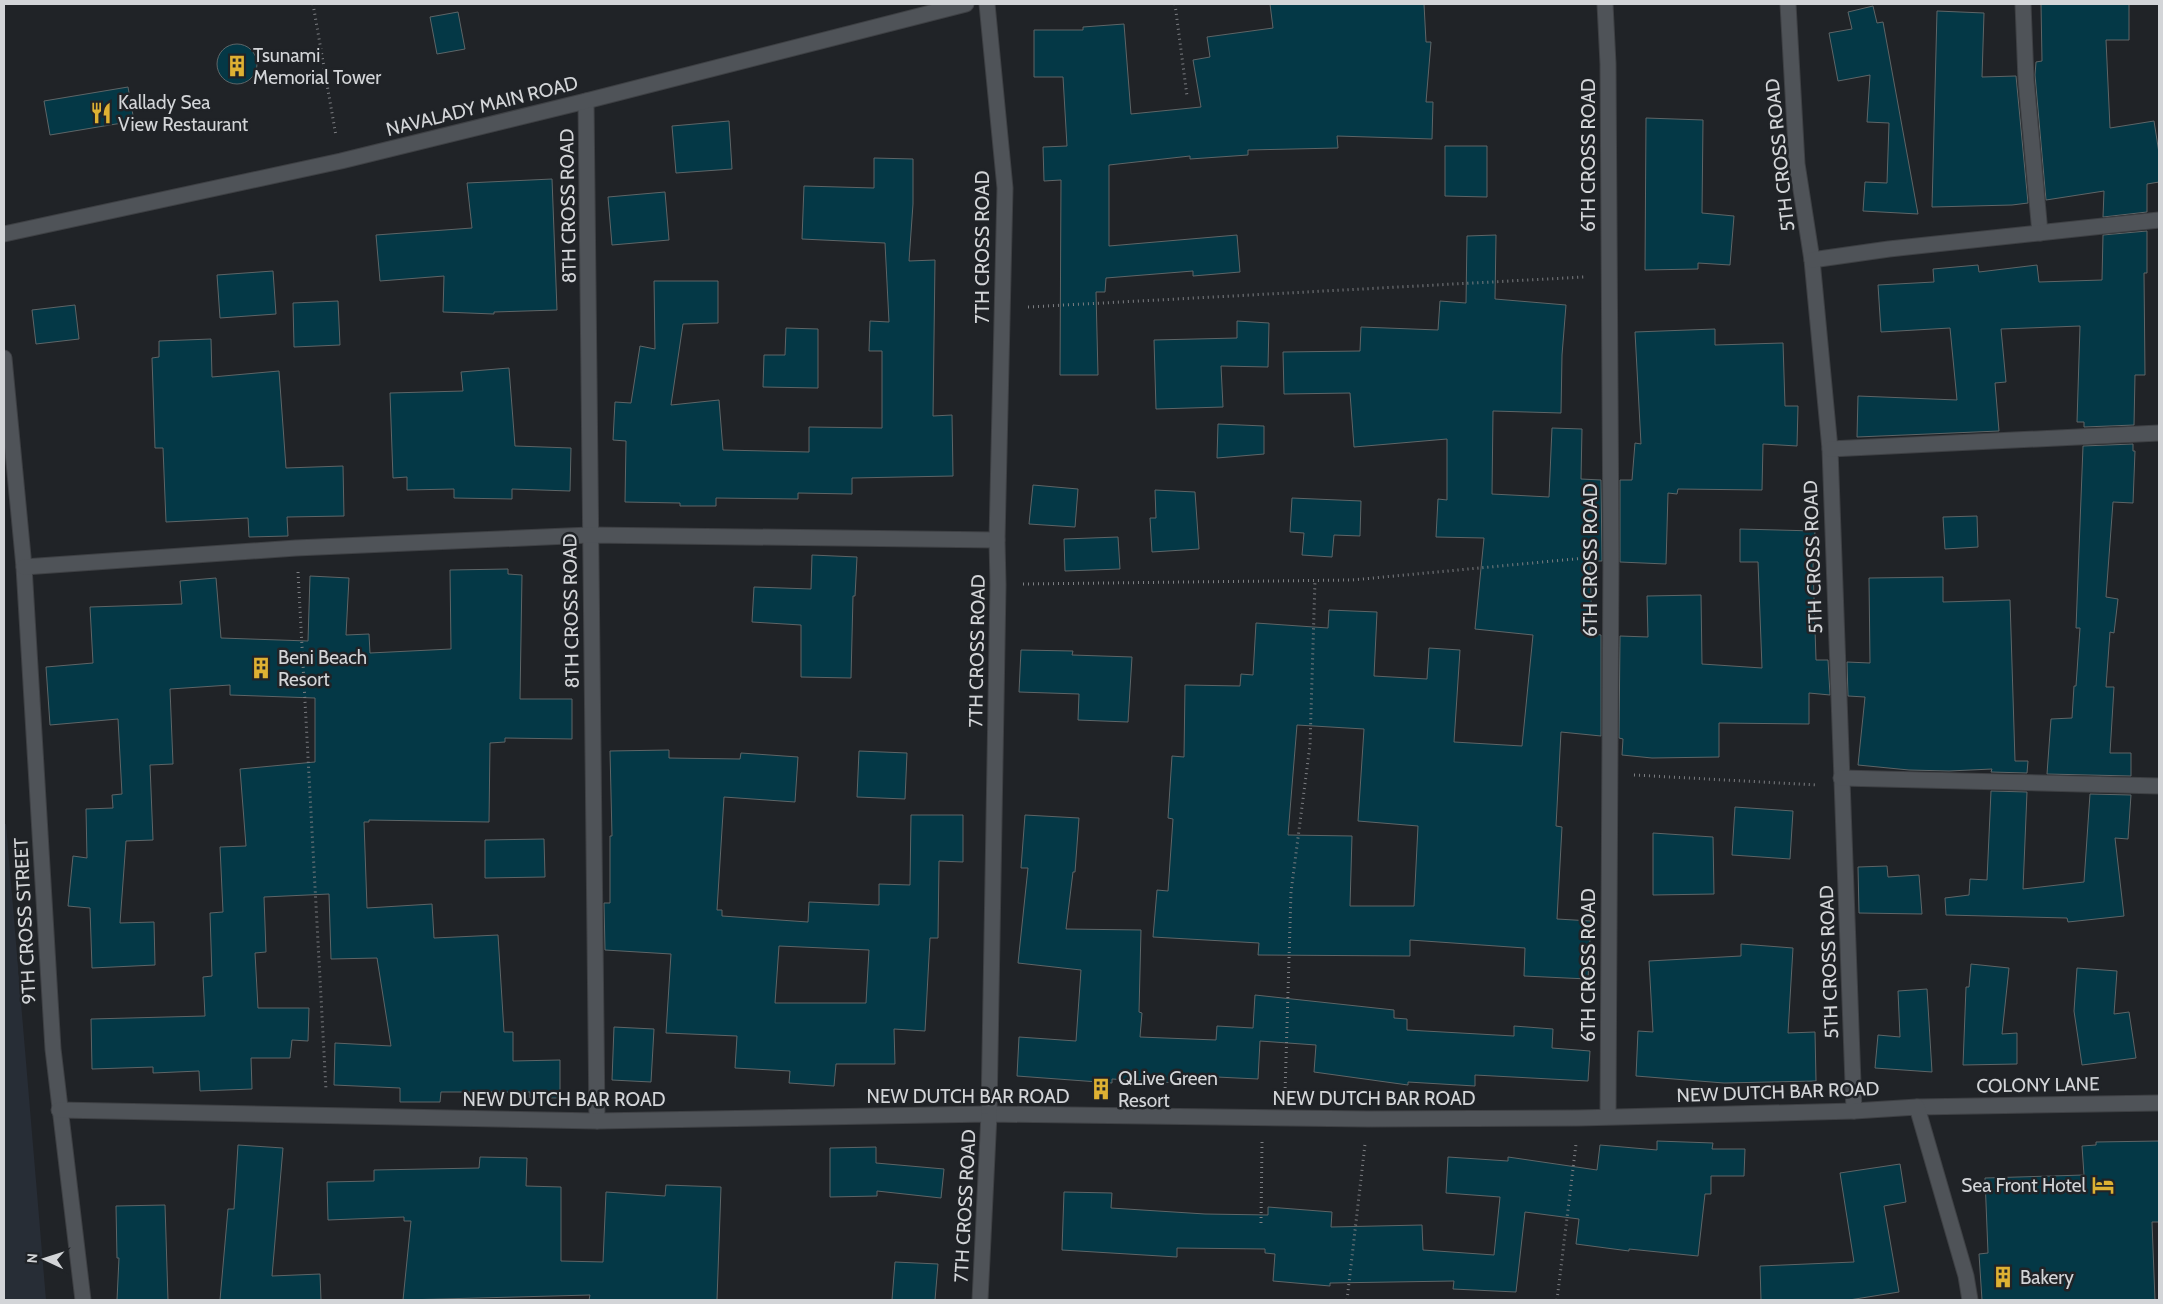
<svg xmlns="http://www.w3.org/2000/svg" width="2163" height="1304" font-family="Cabin,sans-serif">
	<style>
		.built { fill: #272d36 }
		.building { fill: #043846; stroke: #5e6567; fill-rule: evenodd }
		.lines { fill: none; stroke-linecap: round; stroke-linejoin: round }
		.minor-casing { stroke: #3e4044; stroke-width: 17 }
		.path { stroke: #7c7e82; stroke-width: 3; stroke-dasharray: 1 4; stroke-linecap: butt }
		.minor { stroke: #4f5358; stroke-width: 15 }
		.labels { text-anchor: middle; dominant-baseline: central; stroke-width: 5; stroke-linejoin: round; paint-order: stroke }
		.poi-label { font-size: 19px; fill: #d3d5d8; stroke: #202327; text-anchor: start }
		.street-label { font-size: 19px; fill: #d3d5d8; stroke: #202327 }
	</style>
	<rect width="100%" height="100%" fill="#202327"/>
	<polygon class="built" points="4,824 6,824 46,1300 4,1300"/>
	<g class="building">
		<polygon points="1270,4 1424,4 1426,42 1431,42 1426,102 1433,102 1432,139 1337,136 1338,148 1248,150 1248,155 1190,159 1190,156 1109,165 1109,246 1237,235 1240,272 1193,276 1193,271 1106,278 1105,292 1096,292 1098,375 1060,375 1061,180 1044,181 1043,147 1067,146 1063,77 1034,77 1034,30 1083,30 1083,27 1124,24 1131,114 1201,107 1193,60 1210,57 1207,37 1273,28"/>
		<polygon points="2041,4 2129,4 2129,40 2106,40 2110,128 2154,121 2159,153 2159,182 2147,184 2147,212 2103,217 2104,191 2046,200 2035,75 2036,62 2042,61"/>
		<polygon points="1873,6 1877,23 1883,22 1918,214 1863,211 1865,182 1887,183 1889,123 1867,122 1870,75 1838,81 1829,33 1852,29 1848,12"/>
		<polygon points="1937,11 1984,13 1982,77 2016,76 2028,203 2012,205 1932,207"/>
		<polygon points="458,12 465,49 437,54 430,17"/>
		<circle cx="237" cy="64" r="20"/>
		<polygon points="128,87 134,121 50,135 44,101"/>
		<polygon points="1646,118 1703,120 1702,213 1734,216 1730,265 1698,263 1698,269 1645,270"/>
		<polygon points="729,121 732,169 676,173 672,126"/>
		<polygon points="1445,146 1487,146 1487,197 1445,196"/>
		<polygon points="874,158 913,159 913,204 909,261 935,260 933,416 952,415 953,476 852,478 852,494 798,493 798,499 716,498 716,506 680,506 680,503 625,502 626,441 613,440 615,402 631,403 640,346 655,349 654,281 718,281 718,323 683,324 671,405 719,400 723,450 809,452 809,427 882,428 882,351 869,351 870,321 889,322 885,243 802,239 804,186 874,188"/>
		<polygon points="552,179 557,310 494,312 494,314 443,312 444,276 380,281 376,235 472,228 467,183"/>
		<polygon points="665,192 669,240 612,245 608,197"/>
		<polygon points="2147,231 2147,273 2144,273 2145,375 2135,375 2134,425 2084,427 2084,422 2077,422 2080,326 2001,329 2006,382 1995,383 1999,431 1857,437 1858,396 1957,400 1950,328 1881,332 1878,285 1934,282 1933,269 1978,265 1979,272 2037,265 2039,282 2102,280 2103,235"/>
		<path d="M1496,235L1495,299L1566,305L1562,355L1561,413L1493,411L1492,494L1549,497L1552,428L1582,429L1581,479L1601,480L1602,561H1590L1592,634L1601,635V736L1561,732L1556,826L1562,827L1557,919L1591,921L1588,979L1524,976L1525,948L1410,940V956L1258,955L1259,943L1153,937L1157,890L1168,891L1173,819L1168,818L1172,756L1184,757L1185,685L1240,686L1241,674L1253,675L1256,623L1328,628L1329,610L1377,612L1374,676L1427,679L1429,648L1460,650L1454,742L1522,746L1533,635L1475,629L1484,538L1436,537L1438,499L1447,500V439L1354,447L1350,393L1284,394L1283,352L1360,351L1361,327L1438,330L1440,301L1466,303L1467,236ZM1297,725L1364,729L1358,821L1418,826L1414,906H1350L1352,836L1288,835Z"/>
		<polygon points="273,271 276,314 220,318 217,275"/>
		<polygon points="338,301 340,345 294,347 293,303"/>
		<polygon points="75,305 79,339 36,344 32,310"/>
		<polygon points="1237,321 1269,323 1268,367 1221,366 1223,407 1156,409 1154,340 1237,338"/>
		<polygon points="786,328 818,329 818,388 763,387 764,355 785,355"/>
		<polygon points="1715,329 1715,345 1783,343 1785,406 1798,406 1797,446 1763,444 1762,490 1678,489 1677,494 1668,493 1666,564 1620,562 1620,480 1632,480 1635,443 1641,444 1635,332"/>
		<polygon points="211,339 212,377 279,371 286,468 343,466 344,516 287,517 288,536 249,537 248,518 166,522 163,448 155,448 152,358 159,357 159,341"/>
		<polygon points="509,368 515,446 571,448 570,491 512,489 512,499 454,498 454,489 407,490 407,477 393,478 390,393 463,391 461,372"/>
		<polygon points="1218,424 1264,426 1264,454 1217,458"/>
		<polygon points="2133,444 2133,451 2135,451 2133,503 2113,502 2106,597 2118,599 2114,633 2110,632 2106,687 2114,687 2110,753 2131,753 2131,776 2047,774 2051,719 2072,718 2074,686 2076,686 2080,628 2076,628 2083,446"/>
		<polygon points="1033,485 1078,489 1075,527 1029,524"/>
		<polygon points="1155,490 1195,492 1199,549 1152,552 1150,518 1156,518"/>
		<polygon points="1292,498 1361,501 1360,536 1334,535 1332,557 1302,555 1304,533 1290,532"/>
		<polygon points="1977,516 1978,547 1945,549 1943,517"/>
		<polygon points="1740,529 1815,531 1813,566 1816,660 1828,660 1830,695 1809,693 1809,724 1719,723 1719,757 1652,758 1622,755 1623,739 1619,738 1620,636 1648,637 1647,596 1701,595 1702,664 1762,668 1758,562 1740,562"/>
		<polygon points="1118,537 1120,569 1065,571 1064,539"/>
		<polygon points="812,555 857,557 855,596 853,596 851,678 801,677 801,625 752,622 754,587 811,589"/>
		<polygon points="508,569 508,574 522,575 520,699 572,699 572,739 505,738 505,742 490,743 489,822 369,820 369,822 364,822 367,908 432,904 434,938 498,935 504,1032 513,1032 513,1061 560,1060 560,1098 530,1098 530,1092 441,1092 440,1102 400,1102 400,1088 334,1085 335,1043 391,1046 377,958 331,959 329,894 264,897 266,952 255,953 258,1008 309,1008 308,1041 292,1040 290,1058 251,1058 252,1089 200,1091 199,1071 153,1073 153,1067 92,1069 91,1019 205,1016 203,977 212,976 210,913 223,912 220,847 246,846 240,769 315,762 315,698 230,695 230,685 170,689 173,764 150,765 153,840 126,841 120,923 154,922 155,965 92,968 90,908 68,906 73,856 87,858 86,809 113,808 112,795 122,794 118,719 50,725 46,667 93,663 90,607 182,604 180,581 216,578 221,638 308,641 310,576 349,578 346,635 369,634 370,653 451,649 450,570"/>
		<polygon points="1943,577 1943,602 2010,600 2015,761 2028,761 2027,773 1991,772 1992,769 1949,771 1909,770 1858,765 1865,697 1848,696 1847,662 1870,663 1869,578"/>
		<polygon points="1021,650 1073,651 1072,655 1132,657 1128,722 1078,720 1079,694 1019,692"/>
		<path d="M669,750V758L740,759L741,753L798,757L795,802L724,797L717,910H722V916L808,922L809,902L879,905V884L910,885L911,815H963V862L939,861L938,938H930L925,1031L894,1029L895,1064H836L834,1086L789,1083L790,1071L735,1068L737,1036L666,1033L671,954L605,950L604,903H610V836H612L610,751ZM779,946L869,950L866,1003H775Z"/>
		<polygon points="859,751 907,753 905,799 857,797"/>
		<polygon points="1991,791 2027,792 2023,889 2084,882 2090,794 2131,795 2128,839 2115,838 2124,916 2068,922 2067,918 1946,915 1945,898 1969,895 1970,879 1987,880"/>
		<polygon points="1735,807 1793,811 1790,859 1732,855"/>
		<polygon points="1025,815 1079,818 1075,872 1073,872 1066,929 1141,930 1139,1012 1142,1013 1140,1037 1216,1040 1217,1026 1253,1028 1255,995 1394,1010 1394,1018 1407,1019 1407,1030 1514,1036 1514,1026 1553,1029 1552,1048 1590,1051 1588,1081 1475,1075 1475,1086 1408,1082 1408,1085 1314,1072 1316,1045 1260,1041 1258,1079 1196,1076 1195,1084 1112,1079 1112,1083 1017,1076 1019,1037 1076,1041 1081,970 1018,963 1028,868 1021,868"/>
		<polygon points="1653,833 1713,837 1714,894 1653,895"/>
		<polygon points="544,839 545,877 485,878 485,840"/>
		<polygon points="1887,866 1888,877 1919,875 1922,914 1859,913 1858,867"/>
		<polygon points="1741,944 1793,948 1788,1033 1815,1032 1816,1081 1724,1083 1636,1076 1638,1031 1653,1032 1649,961 1741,956"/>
		<polygon points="1971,964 2009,968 2002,1034 2017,1033 2017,1064 1963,1065 1966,987 1969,987"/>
		<polygon points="2077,968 2117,971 2114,1014 2129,1012 2136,1058 2082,1065 2074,1011"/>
		<polygon points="1927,989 1932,1072 1875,1068 1878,1035 1900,1037 1898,991"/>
		<polygon points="614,1027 654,1029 651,1082 612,1080"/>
		<polygon points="1657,1141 1713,1143 1712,1149 1745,1149 1744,1176 1711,1176 1711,1194 1705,1194 1698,1256 1629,1249 1629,1251 1576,1244 1579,1219 1525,1212 1516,1292 1453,1289 1454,1281 1330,1283 1330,1286 1273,1281 1275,1254 1265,1253 1265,1249 1177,1248 1177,1257 1062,1250 1064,1192 1112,1193 1111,1208 1205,1214 1268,1215 1268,1207 1332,1212 1331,1227 1422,1225 1423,1250 1494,1255 1500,1197 1446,1193 1448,1157 1508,1161 1508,1157 1597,1170 1600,1145 1657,1150"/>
		<polygon points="2159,1141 2159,1222 2152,1222 2155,1300 1982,1300 1979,1254 1988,1253 1985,1178 2084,1175 2082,1146 2096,1145 2096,1142"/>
		<polygon points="238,1145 283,1148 272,1276 320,1274 321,1300 220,1300 228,1209 234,1209"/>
		<polygon points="876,1147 876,1163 944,1169 941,1198 877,1191 877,1196 830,1197 830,1148"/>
		<polygon points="480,1157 527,1158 526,1186 561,1187 561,1261 603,1262 606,1192 665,1196 666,1185 721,1187 717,1300 589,1300 590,1295 403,1300 411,1221 404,1221 404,1217 328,1220 327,1182 374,1181 374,1170 479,1168"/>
		<polygon points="1900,1164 1906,1202 1884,1206 1899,1292 1849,1300 1761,1300 1760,1266 1854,1262 1840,1173"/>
		<polygon points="165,1205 168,1300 117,1300 119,1258 117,1258 116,1206"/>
		<polygon points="895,1262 938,1264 935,1300 892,1300"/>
	</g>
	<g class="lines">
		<g class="minor-casing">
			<g id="minor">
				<polyline points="1605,4 1608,64 1611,555 1608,1116"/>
				<polyline points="1788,4 1797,164 1812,260 1830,449 1854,1111"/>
				<polyline points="2023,4 2026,80 2040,233"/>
				<polyline points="586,101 597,1121"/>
				<polyline points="4,234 341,161 586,101 966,4"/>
				<polyline points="1812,260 1889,249 2159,220"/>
				<polyline points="4,358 24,567 53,1049 83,1300"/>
				<polyline points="1830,449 2159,433"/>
				<polyline points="24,567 296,548 590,535 997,540"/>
				<polyline points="1841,778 2159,786"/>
				<polyline points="1917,1107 2159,1103"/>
				<polyline points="59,1110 597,1121 989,1114 1368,1119 1578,1118 1854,1111 1917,1107 1966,1276 1970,1300"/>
				<polyline points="980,1300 989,1114 998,585 997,540 1005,188 987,4"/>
			</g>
		</g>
		<g class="path">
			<polyline points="313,4 336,136"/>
			<polyline points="1175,4 1187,96"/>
			<polyline points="1028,307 1584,277"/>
			<polyline points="298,572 326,1090"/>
			<polyline points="1023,584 1352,580 1585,558"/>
			<polyline points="1634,775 1817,785"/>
			<polyline points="1285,1093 1291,892 1310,745 1315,580"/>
			<polyline points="1261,1223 1262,1142"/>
			<polyline points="1347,1300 1365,1144"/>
			<polyline points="1557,1300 1576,1144"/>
		</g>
		<use href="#minor" class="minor"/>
	</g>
	<defs>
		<g id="building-bare" transform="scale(1.725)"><path d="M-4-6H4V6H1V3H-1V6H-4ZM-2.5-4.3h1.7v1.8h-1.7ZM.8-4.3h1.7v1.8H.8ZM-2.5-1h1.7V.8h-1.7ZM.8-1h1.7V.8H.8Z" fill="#deb133" stroke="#202327" stroke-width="2.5" paint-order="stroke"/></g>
		<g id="restaurant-bare" transform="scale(1.725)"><path d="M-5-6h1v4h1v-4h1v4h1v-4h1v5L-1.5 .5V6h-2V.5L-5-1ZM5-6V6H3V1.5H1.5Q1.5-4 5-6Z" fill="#deb133" stroke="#202327" stroke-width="2.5" paint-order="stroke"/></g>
		<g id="hotel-bare" transform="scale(1.725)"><path d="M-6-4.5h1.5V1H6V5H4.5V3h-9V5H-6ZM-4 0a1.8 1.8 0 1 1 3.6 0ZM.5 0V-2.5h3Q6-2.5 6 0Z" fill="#deb133" stroke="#202327" stroke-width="2.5" paint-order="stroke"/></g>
	</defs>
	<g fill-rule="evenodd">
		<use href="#building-bare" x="237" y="66"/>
		<use href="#restaurant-bare" x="101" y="113"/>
		<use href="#building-bare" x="261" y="668"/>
		<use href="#building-bare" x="1101" y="1089"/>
		<use href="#hotel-bare" x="2103" y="1185"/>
		<use href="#building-bare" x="2003" y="1277"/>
	</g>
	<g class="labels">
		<g class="poi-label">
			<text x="253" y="55">Tsunami<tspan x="253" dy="22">Memorial Tower</tspan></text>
			<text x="118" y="102">Kallady Sea<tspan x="118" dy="22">View Restaurant</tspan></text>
			<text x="278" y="657">Beni Beach<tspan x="278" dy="22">Resort</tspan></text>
			<text x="1118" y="1078">QLive Green<tspan x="1118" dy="22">Resort</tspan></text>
			<text x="2086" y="1185" text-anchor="end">Sea Front Hotel</text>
			<text x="2020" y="1277">Bakery</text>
		</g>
		<g class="street-label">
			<text transform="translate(482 106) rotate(-14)">NAVALADY MAIN ROAD</text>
			<text transform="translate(1588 155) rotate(-90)">6TH CROSS ROAD</text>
			<text transform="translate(1780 155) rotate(-96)">5TH CROSS ROAD</text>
			<text transform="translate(568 206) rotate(-91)">8TH CROSS ROAD</text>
			<text transform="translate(982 247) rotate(-90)">7TH CROSS ROAD</text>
			<text transform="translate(1813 557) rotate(-92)">5TH CROSS ROAD</text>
			<text transform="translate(1590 560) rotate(-90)">6TH CROSS ROAD</text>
			<text transform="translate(571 611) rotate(-91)">8TH CROSS ROAD</text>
			<text transform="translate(977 651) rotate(-89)">7TH CROSS ROAD</text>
			<text transform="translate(25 921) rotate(-93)">9TH CROSS STREET</text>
			<text transform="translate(1829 962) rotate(-92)">5TH CROSS ROAD</text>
			<text transform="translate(1588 965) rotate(-90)">6TH CROSS ROAD</text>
			<text transform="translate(2038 1085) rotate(-1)">COLONY LANE</text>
			<text transform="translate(1778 1092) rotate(-2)">NEW DUTCH BAR ROAD</text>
			<text x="968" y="1096">NEW DUTCH BAR ROAD</text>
			<text x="1374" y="1098">NEW DUTCH BAR ROAD</text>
			<text x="564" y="1099">NEW DUTCH BAR ROAD</text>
			<text transform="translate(965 1206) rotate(-87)">7TH CROSS ROAD</text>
		</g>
	</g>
	<rect width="2163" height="1304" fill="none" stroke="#d3d5d8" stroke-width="10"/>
	<g transform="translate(45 1259) rotate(274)" stroke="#202327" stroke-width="4" paint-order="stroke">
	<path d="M0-4L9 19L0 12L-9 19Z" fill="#d3d5d8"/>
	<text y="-8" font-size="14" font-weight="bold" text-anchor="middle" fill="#d3d5d8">N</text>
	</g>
</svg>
